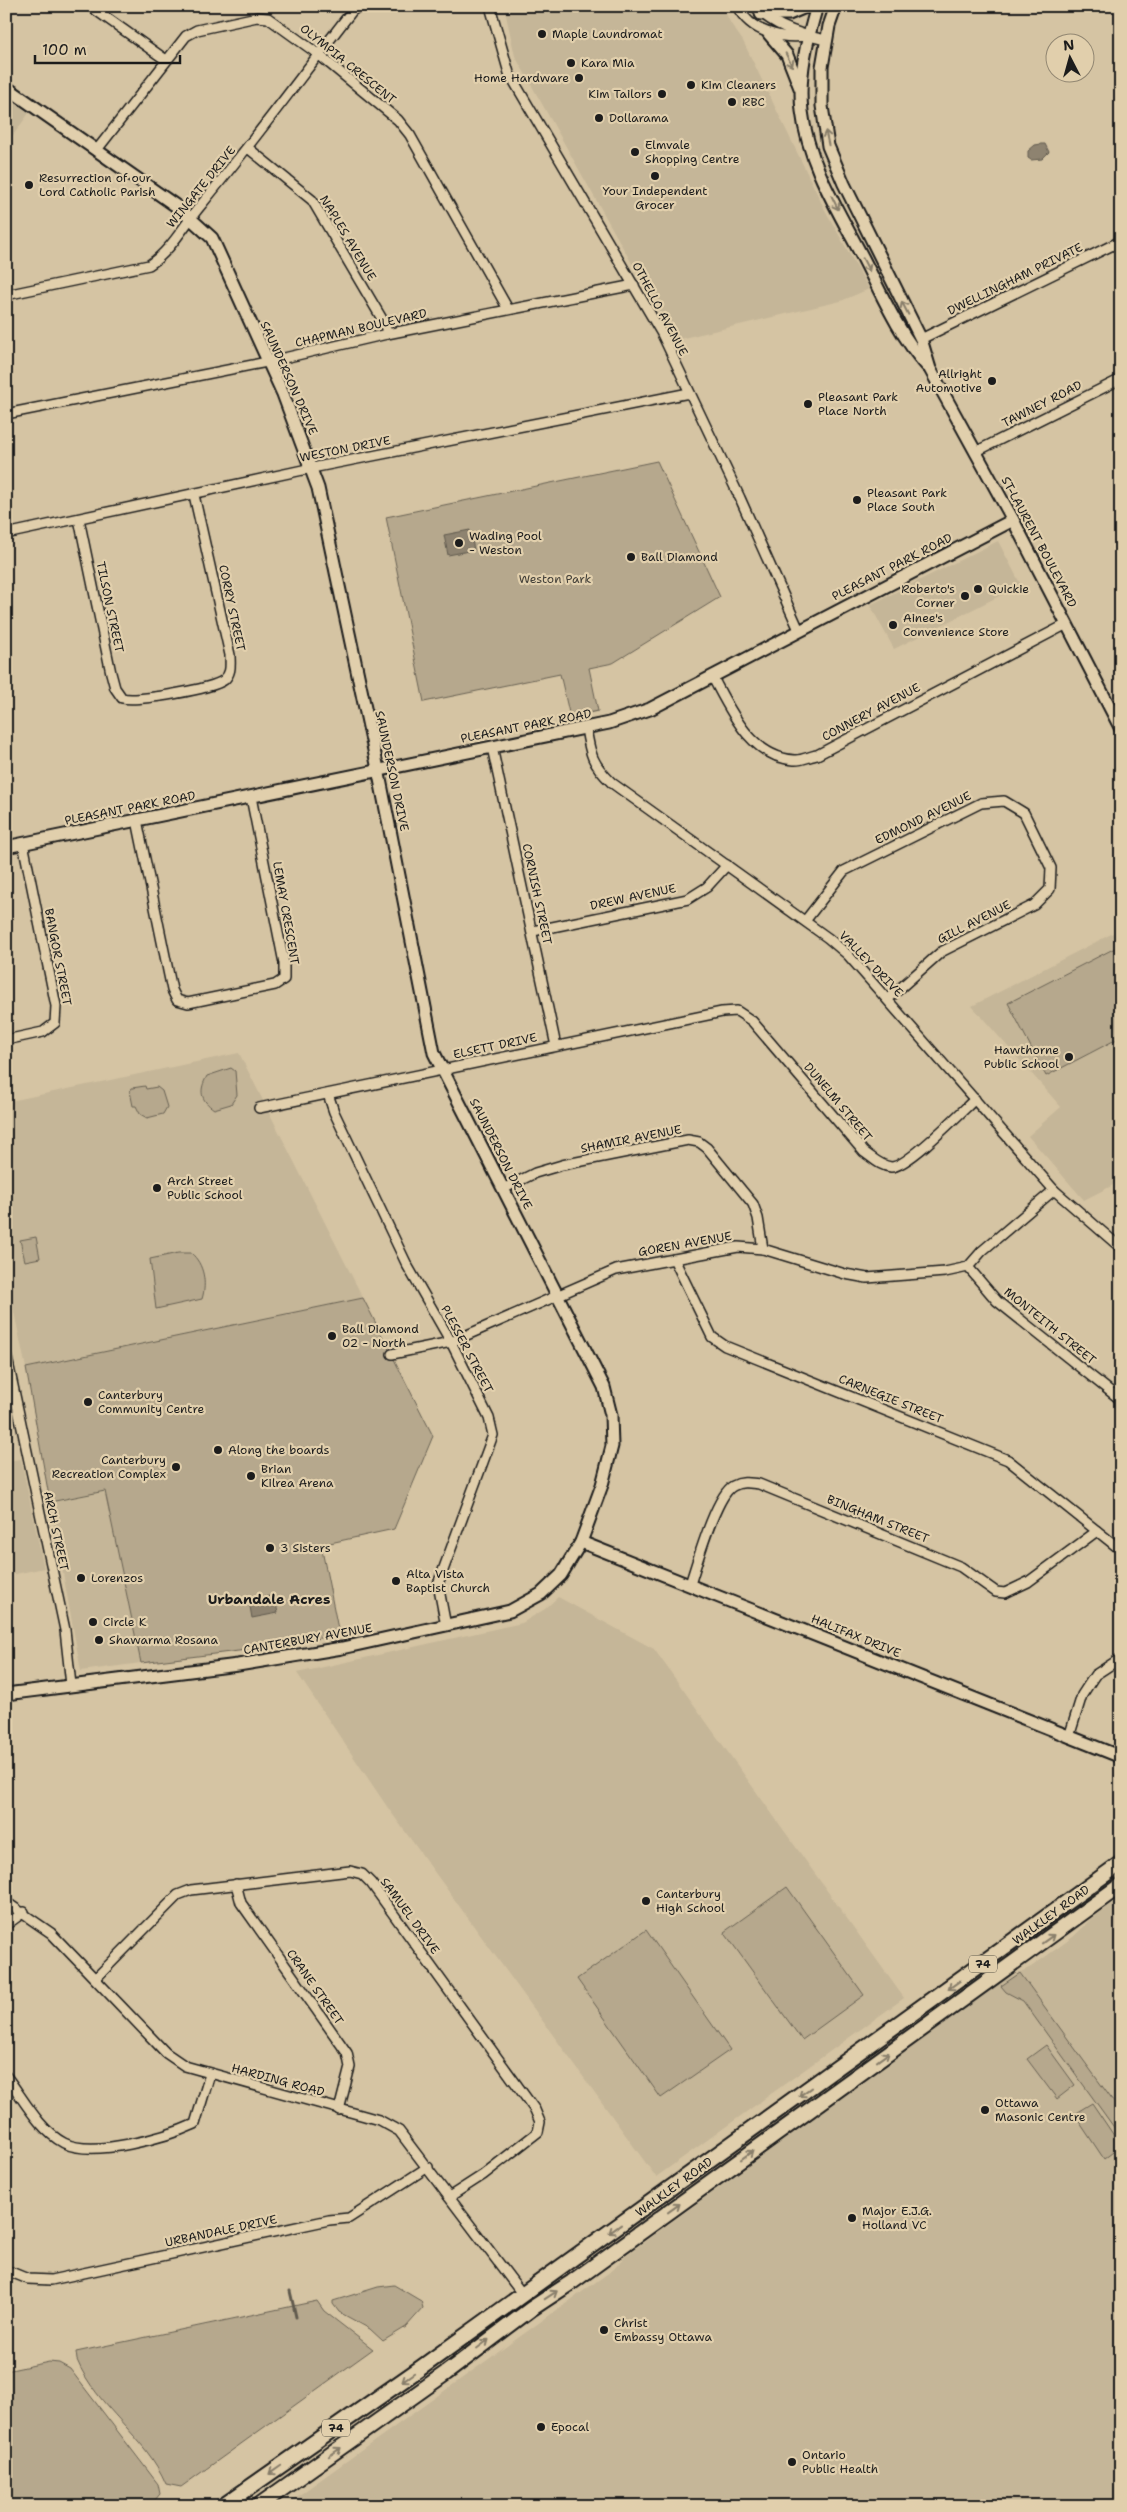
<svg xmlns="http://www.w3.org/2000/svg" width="1127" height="2512" font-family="'Shantell Sans',sans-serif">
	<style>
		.built { fill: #c5b698 }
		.green { fill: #b6a88d; stroke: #696254 }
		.water { fill: #8e8370; stroke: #605a4e }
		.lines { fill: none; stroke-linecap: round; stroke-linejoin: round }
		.stream { stroke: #605a4e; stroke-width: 3 }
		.minor-casing { stroke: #1c1c1c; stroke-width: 12 }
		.tertiary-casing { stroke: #1c1c1c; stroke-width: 15 }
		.primary-casing { stroke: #1c1c1c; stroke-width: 18 }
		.minor { stroke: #e1cfac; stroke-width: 9 }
		.tertiary { stroke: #e1cfac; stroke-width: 11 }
		.primary { stroke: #e1cfac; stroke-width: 14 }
		.oneway { stroke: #887e6b }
		.poi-dot { fill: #1c1c1c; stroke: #e1cfac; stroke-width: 2 }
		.labels { text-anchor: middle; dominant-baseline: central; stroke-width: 4.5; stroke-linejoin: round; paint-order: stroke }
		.shield { fill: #e1cfac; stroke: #575247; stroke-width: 1 }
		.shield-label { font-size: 11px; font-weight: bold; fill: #1c1c1c }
		.poi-label { font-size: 12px; fill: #1c1c1c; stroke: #e1cfac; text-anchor: start }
		.street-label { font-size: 12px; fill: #1c1c1c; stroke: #e1cfac }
		.park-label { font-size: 12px; fill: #423f38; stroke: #e1cfac }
		.neighbourhood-label { font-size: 14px; font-weight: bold; fill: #1c1c1c; stroke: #e1cfac }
	</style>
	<rect width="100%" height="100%" fill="#d5c4a3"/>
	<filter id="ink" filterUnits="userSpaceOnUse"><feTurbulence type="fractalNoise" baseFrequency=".02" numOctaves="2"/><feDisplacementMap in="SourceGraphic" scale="10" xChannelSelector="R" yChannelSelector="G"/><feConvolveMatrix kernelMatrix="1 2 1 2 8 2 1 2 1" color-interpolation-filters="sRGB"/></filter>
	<g filter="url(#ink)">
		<g class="built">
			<polygon points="504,6 722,6 731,24 743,41 825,210 869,289 841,301 675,340 515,56"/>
			<polygon points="6,97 29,113 6,145"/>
			<polygon points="998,541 1021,585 894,649 870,605"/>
			<polygon points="1121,929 1121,1181 1084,1200 1028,1136 1061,1107 972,1006"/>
			<polygon points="239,1053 363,1298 26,1368 6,1274 6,1102"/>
			<polygon points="21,1459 44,1568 6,1576 6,1461"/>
			<polygon points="105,1491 141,1663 81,1671 50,1502"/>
			<polygon points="558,1597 654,1649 904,1998 656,2177 388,1808 297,1673 522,1623 545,1609"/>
			<polygon points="1121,1897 1121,2506 284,2506 614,2269 625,2256 909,2049 1008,1978 1031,1967 1073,1937 1096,1915"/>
		</g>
		<g class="green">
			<polygon points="657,461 720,597 613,663 589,668 598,711 570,717 560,674 424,702 386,517"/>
			<polygon points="1121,945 1121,1037 1046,1076 1008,1003"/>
			<path d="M231,1068L235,1071L237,1095L231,1104L214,1109C200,1100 199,1090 207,1076Z"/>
			<polygon points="145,1086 146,1089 157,1087 162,1091 167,1107 163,1114 147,1118 140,1114 136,1106 133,1106 130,1091 132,1088"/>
			<polygon points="36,1237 40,1258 25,1261 20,1240"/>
			<path d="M178,1253H191C204,1264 207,1283 202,1299L156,1309L150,1259Z"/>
			<polygon points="363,1298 433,1436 394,1529 321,1545 339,1634 287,1645 141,1663 105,1491 50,1502 26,1368"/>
			<polygon points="787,1887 864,1995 802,2040 724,1932"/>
			<polygon points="646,1930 730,2050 661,2098 577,1979"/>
			<polygon points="1020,1973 1121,2112 1121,2137 1023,2001 1006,1992 1001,1986"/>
			<polygon points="1046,2045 1075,2085 1057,2099 1027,2059"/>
			<polygon points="1092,2103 1121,2146 1104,2159 1074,2114"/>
			<polygon points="394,2285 421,2301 423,2308 406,2327 383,2341 370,2329 339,2312 333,2304 333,2301 378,2287"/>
			<path d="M317,2301L324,2311L373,2349L181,2487L166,2484C146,2436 97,2408 77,2360L76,2352Z"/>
			<polygon points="49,2362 59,2363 70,2369 158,2484 160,2494 150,2506 6,2506 6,2371"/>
		</g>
		<g class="water">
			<polygon points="1041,144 1045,144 1049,152 1042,159 1031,160 1028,158 1028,151 1035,145"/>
			<polygon points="470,530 474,550 448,555 444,535"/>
			<polygon points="274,1595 278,1613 252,1618 249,1601"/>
		</g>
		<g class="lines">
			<polyline class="stream" points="290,2291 296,2317"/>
			<g class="minor-casing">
				<g id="minor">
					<polyline points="90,6 166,60"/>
					<polyline points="490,6 509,73 662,334 740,498 799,630"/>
					<path d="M737,6C751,33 780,39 808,36"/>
					<path d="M755,6C771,26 802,35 826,40"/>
					<polyline points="248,148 312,200 385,324 387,334"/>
					<polyline points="96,151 186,36 197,30 257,17 268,18 318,54 398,120 410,135 508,309"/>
					<path d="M6,295L149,265C171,251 184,225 201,205C253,142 302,75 352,11L359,6"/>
					<polyline points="921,339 1121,241"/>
					<polyline points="6,414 267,362 387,334 634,285"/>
					<polyline points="975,452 1121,379"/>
					<path d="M79,519L111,673L115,688L122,698C137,702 212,689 224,680C232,673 230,664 230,655L194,495"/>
					<polyline points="6,534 312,468 689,393"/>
					<path d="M712,676C730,709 750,757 794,760C801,761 810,756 817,755L1067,624"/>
					<path d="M586,728C590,754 592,764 612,783L828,938L848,955L1054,1190L1121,1248"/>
					<polyline points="492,747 556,1046"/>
					<polyline points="137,820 172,990 177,1000 188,1003 275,985 284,979 284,963 251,797"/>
					<polyline points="805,921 844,871 981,803 1004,801 1024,813 1051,868 1050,889 1034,905 941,952 888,999"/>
					<polyline points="533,931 688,899 707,887 727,865"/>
					<polyline points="6,1040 43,1032 55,1023 56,1006 23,843"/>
					<polyline points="328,1094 334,1112 407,1265 451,1342 489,1418 493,1435 438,1584 446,1626"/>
					<path d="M259,1108L722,1012L737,1011L752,1021L864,1152C873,1158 880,1166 891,1167C908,1167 961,1112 975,1099"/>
					<polyline points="503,1189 535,1173 562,1165 688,1140 699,1142 707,1148 753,1204 758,1218 763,1249"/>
					<polyline points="674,1259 712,1337 725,1346 1008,1460 1121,1550"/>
					<polyline points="968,1267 997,1301 1121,1400"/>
					<polyline points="6,1353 65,1630 71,1685"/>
					<polyline points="392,1354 451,1342 616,1270 738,1247 763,1249 845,1274 867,1278 945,1272 968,1267 982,1251 1054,1190"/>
					<path d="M690,1584C697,1563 716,1495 733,1486C742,1481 750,1483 759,1484L961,1567L996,1592L1005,1593L1028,1582L1097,1531"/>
					<polyline points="1069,1737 1082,1695 1095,1675 1121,1658"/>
					<polyline points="236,1884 241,1903 347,2053 350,2067 339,2110"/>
					<polyline points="6,1902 51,1933 166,2053 185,2066 379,2120 399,2131 523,2295"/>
					<polyline points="6,1925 24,1912"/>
					<polyline points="96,1978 178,1895 191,1890 350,1871 362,1874 371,1883 535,2110 540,2122 538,2132 483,2175 449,2197"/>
					<path d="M6,2076C23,2098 39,2130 64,2143C93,2158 167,2137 195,2124L210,2074"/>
					<polyline points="6,2270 28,2279 51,2280 329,2220 349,2218 428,2167"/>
				</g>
			</g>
			<g class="tertiary-casing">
				<g id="tertiary">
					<path d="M817,6C807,40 798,76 802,111C808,164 839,212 863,258C882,295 899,335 927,366"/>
					<polyline points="836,6 829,26 822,67 822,106 828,146 844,184 921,339 930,369 1013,520 1121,729"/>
					<polyline points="761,14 789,14 808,6"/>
					<polyline points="769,34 787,55 800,88"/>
					<polyline points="6,87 179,208 212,238 283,394 318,488 378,769 434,1053 604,1387 611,1415 612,1446 602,1485 581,1542 561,1575 541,1594 510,1611 342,1648 238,1665 6,1694"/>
					<polyline points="6,847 609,723 650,709 1013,520"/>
					<polyline points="581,1542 1121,1757"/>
				</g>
			</g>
			<g class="primary-casing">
				<g id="primary">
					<polyline points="223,2506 422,2367 1121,1863"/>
					<polyline points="258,2506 446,2373 531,2309 572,2282 1121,1885"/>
				</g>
			</g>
			<use href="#minor" class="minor"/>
			<use href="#tertiary" class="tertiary"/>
			<use href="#primary" class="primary"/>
		</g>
		<defs><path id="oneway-shaft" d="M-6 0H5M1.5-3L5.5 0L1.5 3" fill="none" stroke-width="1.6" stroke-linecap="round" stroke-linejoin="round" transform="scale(1.25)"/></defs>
		<g class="oneway">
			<use href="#oneway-shaft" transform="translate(789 60) rotate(63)"/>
			<use href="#oneway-shaft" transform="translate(827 138) rotate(-102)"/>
			<use href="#oneway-shaft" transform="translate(835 203) rotate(64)"/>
			<use href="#oneway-shaft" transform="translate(866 265) rotate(63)"/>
			<use href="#oneway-shaft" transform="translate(905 308) rotate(-117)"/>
			<use href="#oneway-shaft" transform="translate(1048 1939) rotate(-36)"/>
			<use href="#oneway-shaft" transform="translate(954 1985) rotate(144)"/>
			<use href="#oneway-shaft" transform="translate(883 2057) rotate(-36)"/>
			<use href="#oneway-shaft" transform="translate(805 2092) rotate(144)"/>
			<use href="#oneway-shaft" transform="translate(747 2155) rotate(-36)"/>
			<use href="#oneway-shaft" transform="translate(674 2208) rotate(-36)"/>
			<use href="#oneway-shaft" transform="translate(615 2229) rotate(144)"/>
			<use href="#oneway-shaft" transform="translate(551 2295) rotate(-33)"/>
			<use href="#oneway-shaft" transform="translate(483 2344) rotate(-37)"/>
			<use href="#oneway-shaft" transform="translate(408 2377) rotate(145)"/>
			<use href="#oneway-shaft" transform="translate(335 2452) rotate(-35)"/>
			<use href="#oneway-shaft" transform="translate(275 2470) rotate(145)"/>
		</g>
	</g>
	<g class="poi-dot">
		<circle cx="542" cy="34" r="5"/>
		<circle cx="571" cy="63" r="5"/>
		<circle cx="579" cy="78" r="5"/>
		<circle cx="691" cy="85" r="5"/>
		<circle cx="662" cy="94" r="5"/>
		<circle cx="732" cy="102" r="5"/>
		<circle cx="599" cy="118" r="5"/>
		<circle cx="635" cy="152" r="5"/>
		<circle cx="655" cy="176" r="5"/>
		<circle cx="29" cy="185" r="5"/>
		<circle cx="992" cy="381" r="5"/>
		<circle cx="808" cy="404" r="5"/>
		<circle cx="857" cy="500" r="5"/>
		<circle cx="459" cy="543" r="5"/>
		<circle cx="631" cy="557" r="5"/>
		<circle cx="978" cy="589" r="5"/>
		<circle cx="965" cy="596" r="5"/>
		<circle cx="893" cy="625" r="5"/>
		<circle cx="1069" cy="1057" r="5"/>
		<circle cx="157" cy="1188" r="5"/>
		<circle cx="332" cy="1336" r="5"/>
		<circle cx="88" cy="1402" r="5"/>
		<circle cx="218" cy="1450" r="5"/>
		<circle cx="176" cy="1467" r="5"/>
		<circle cx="251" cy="1476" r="5"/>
		<circle cx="270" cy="1548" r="5"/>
		<circle cx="81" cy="1578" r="5"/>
		<circle cx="396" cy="1581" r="5"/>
		<circle cx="93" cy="1622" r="5"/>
		<circle cx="99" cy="1640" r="5"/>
		<circle cx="646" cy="1901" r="5"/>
		<circle cx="985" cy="2110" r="5"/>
		<circle cx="852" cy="2218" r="5"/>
		<circle cx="604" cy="2330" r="5"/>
		<circle cx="541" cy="2427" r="5"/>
		<circle cx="792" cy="2462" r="5"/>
	</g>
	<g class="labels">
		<g class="shield">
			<rect x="969" y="1955.5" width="28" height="17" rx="4"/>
			<rect x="322" y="2419.5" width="28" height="17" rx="4"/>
		</g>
		<g class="shield-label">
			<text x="983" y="1964">74</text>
			<text x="336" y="2428">74</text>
		</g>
		<g class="poi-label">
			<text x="552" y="34">Maple Laundromat</text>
			<text x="581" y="63">Kara Mia</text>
			<text x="569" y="78" text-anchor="end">Home Hardware</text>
			<text x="701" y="85">Kim Cleaners</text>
			<text x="652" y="94" text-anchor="end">Kim Tailors</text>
			<text x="742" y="102">RBC</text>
			<text x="609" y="118">Dollarama</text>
			<text x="645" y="145">Elmvale<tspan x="645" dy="14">Shopping Centre</tspan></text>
			<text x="39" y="178">Resurrection of our<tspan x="39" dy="14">Lord Catholic Parish</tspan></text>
			<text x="655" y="191" text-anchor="middle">Your Independent<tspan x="655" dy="14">Grocer</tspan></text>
			<text x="982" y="374" text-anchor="end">Allright<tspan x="982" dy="14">Automotive</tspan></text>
			<text x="818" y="397">Pleasant Park<tspan x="818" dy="14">Place North</tspan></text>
			<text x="867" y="493">Pleasant Park<tspan x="867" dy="14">Place South</tspan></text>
			<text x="469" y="536">Wading Pool<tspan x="469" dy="14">- Weston</tspan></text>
			<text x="641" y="557">Ball Diamond</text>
			<text x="955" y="589" text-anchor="end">Roberto's<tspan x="955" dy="14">Corner</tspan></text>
			<text x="988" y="589">Quickie</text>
			<text x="903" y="618">Ainee's<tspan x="903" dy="14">Convenience Store</tspan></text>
			<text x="1059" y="1050" text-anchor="end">Hawthorne<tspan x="1059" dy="14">Public School</tspan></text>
			<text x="167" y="1181">Arch Street<tspan x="167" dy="14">Public School</tspan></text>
			<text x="342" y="1329">Ball Diamond<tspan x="342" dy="14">02 - North</tspan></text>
			<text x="98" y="1395">Canterbury<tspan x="98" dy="14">Community Centre</tspan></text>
			<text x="228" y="1450">Along the boards</text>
			<text x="166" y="1460" text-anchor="end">Canterbury<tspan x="166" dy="14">Recreation Complex</tspan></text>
			<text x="261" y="1469">Brian<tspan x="261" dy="14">Kilrea Arena</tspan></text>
			<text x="280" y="1548">3 Sisters</text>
			<text x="406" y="1574">Alta Vista<tspan x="406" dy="14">Baptist Church</tspan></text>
			<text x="91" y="1578">Lorenzos</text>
			<text x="103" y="1622">Circle K</text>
			<text x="109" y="1640">Shawarma Rosana</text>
			<text x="656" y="1894">Canterbury<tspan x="656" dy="14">High School</tspan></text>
			<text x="995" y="2103">Ottawa<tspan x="995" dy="14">Masonic Centre</tspan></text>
			<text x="862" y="2211">Major E.J.G.<tspan x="862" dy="14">Holland VC</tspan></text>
			<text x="614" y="2323">Christ<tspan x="614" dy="14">Embassy Ottawa</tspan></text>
			<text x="551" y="2427">Epocal</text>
			<text x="802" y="2455">Ontario<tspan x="802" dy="14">Public Health</tspan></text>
		</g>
		<g class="street-label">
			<text transform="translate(348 64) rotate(39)">OLYMPIA CRESCENT</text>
			<text transform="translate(201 187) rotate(-51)">WINGATE DRIVE</text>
			<text transform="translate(348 238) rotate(59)">NAPLES AVENUE</text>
			<text transform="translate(1015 279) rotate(-26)">DWELLINGHAM PRIVATE</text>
			<text transform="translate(660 309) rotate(62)">OTHELLO AVENUE</text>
			<text transform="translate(361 328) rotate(-13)">CHAPMAN BOULEVARD</text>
			<text transform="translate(289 378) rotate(66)">SAUNDERSON DRIVE</text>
			<text transform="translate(1042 404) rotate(-27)">TAWNEY ROAD</text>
			<text transform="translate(345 449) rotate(-11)">WESTON DRIVE</text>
			<text transform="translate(1039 542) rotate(62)">ST-LAURENT BOULEVARD</text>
			<text transform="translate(892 567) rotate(-27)">PLEASANT PARK ROAD</text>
			<text transform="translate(110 607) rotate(78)">TILSON STREET</text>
			<text transform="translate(232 608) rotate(78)">CORRY STREET</text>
			<text transform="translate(871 712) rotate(-28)">CONNERY AVENUE</text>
			<text transform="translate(526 726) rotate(-11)">PLEASANT PARK ROAD</text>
			<text transform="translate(392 771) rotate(78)">SAUNDERSON DRIVE</text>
			<text transform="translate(130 808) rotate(-11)">PLEASANT PARK ROAD</text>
			<text transform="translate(923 818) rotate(-26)">EDMOND AVENUE</text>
			<text transform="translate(537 894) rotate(78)">CORNISH STREET</text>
			<text transform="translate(633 897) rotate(-12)">DREW AVENUE</text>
			<text transform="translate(286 913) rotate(80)">LEMAY CRESCENT</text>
			<text transform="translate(974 922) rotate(-27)">GILL AVENUE</text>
			<text transform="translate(58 957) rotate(79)">BANGOR STREET</text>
			<text transform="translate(871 964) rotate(46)">VALLEY DRIVE</text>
			<text transform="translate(495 1046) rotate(-12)">ELSETT DRIVE</text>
			<text transform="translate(838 1102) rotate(50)">DUNELM STREET</text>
			<text transform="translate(631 1139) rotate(-11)">SHAMIR AVENUE</text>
			<text transform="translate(501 1154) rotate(63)">SAUNDERSON DRIVE</text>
			<text transform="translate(685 1244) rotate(-10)">GOREN AVENUE</text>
			<text transform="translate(1050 1326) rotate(39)">MONTEITH STREET</text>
			<text transform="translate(467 1349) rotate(62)">PLESSER STREET</text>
			<text transform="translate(891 1399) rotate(22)">CARNEGIE STREET</text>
			<text transform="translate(878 1519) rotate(22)">BINGHAM STREET</text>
			<text transform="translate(56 1531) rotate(78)">ARCH STREET</text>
			<text transform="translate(856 1636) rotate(22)">HALIFAX DRIVE</text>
			<text transform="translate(308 1639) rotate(-10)">CANTERBURY AVENUE</text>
			<text transform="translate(1051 1915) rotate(-36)">WALKLEY ROAD</text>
			<text transform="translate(410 1916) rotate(54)">SAMUEL DRIVE</text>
			<text transform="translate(315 1987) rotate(55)">CRANE STREET</text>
			<text transform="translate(278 2080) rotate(15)">HARDING ROAD</text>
			<text transform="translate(674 2187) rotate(-36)">WALKLEY ROAD</text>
			<text transform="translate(221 2231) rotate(-12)">URBANDALE DRIVE</text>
		</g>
		<g class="park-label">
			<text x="555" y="579">Weston Park</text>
		</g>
		<g class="neighbourhood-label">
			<text x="269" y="1599">Urbandale Acres</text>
		</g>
	</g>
	<rect width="1127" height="2512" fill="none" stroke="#e1cfac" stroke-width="25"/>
	<rect x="12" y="12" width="1102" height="2487" fill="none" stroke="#1c1c1c" stroke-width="2" filter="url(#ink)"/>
	<g transform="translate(1070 58) rotate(354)"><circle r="24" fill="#e1cfac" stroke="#928772"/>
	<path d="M0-4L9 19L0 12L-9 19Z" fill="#1c1c1c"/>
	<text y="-8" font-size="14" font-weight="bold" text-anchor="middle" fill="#1c1c1c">N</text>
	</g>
	<path d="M35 55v8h145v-8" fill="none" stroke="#1c1c1c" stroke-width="2.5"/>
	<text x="42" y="55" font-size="15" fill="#1c1c1c" stroke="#e1cfac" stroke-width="4" paint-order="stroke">100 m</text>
</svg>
